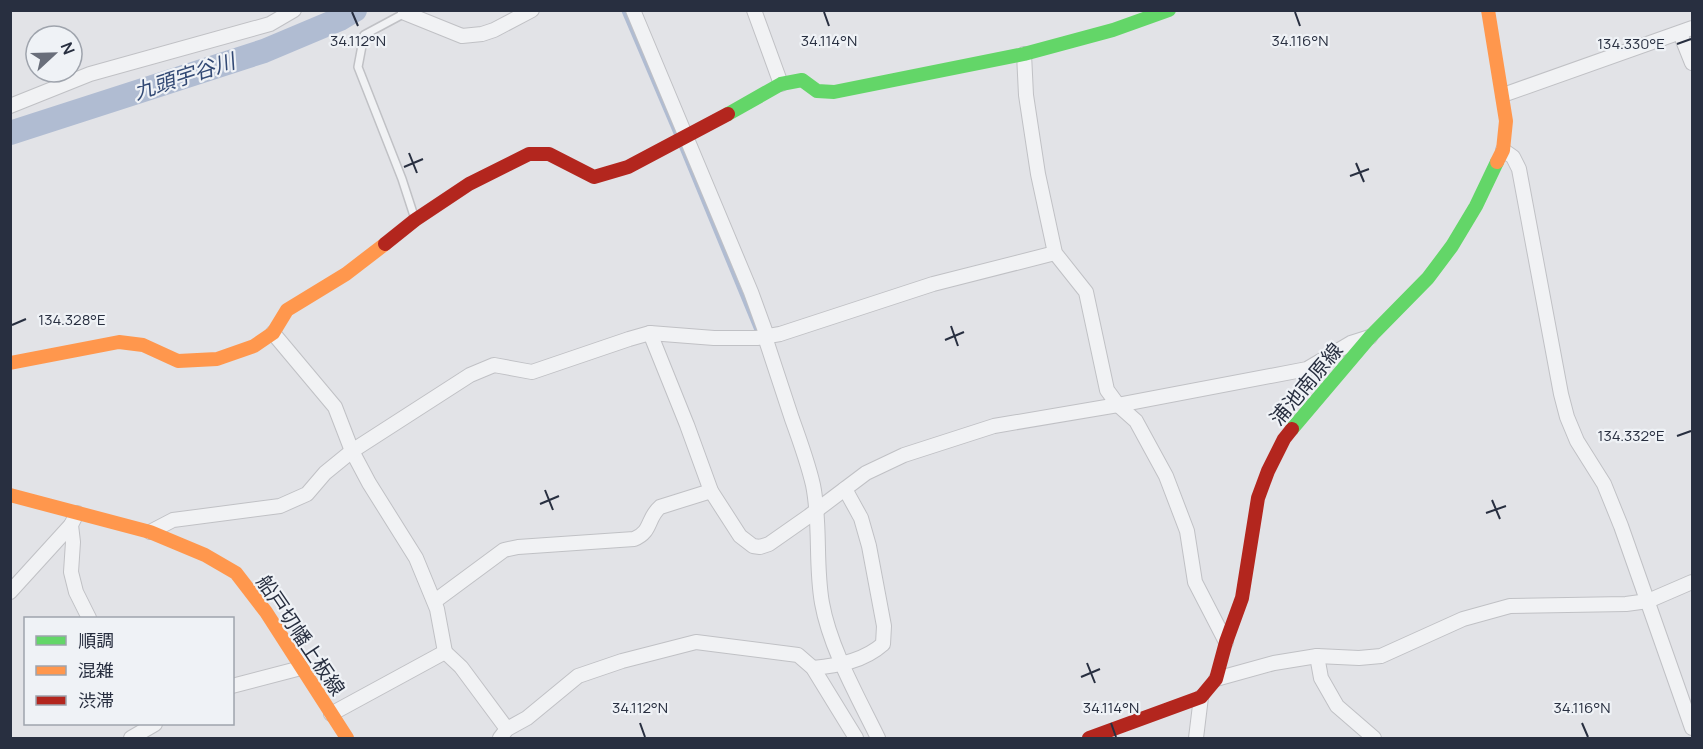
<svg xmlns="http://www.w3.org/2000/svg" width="1703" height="749" font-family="Manrope,'Noto Sans JP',sans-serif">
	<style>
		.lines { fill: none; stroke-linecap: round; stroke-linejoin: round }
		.stream { stroke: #b0bcd2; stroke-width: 4 }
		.river { stroke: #b0bcd2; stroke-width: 24 }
		.lane-casing { stroke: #c0c1c5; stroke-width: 10 }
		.street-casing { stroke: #c0c1c5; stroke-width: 16 }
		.lane { stroke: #f1f2f4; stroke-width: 7 }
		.street { stroke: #f1f2f4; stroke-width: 14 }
		.fast { stroke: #63d668; stroke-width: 14 }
		.slow { stroke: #ff974d; stroke-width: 14 }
		.jam { stroke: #b3261e; stroke-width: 14 }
		.ticks { fill: none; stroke: #282f40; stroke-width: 2 }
		.labels { text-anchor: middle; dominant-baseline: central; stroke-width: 4.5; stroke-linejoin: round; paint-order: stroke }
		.street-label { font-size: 20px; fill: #282f40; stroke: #eff2f6 }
		.water-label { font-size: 21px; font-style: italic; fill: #324974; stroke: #eff2f6 }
		.ticks-label { font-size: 15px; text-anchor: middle; fill: #282f40; stroke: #eff2f6; stroke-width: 4.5; stroke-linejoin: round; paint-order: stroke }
	</style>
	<rect width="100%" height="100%" fill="#e2e3e7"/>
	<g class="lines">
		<g class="stream">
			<polyline points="623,10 677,137"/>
			<polyline points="681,147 758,334"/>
		</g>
		<polyline class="river" points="10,133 264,51 340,19 355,10"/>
		<g class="lane-casing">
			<polyline id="lane" points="405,13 364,35 358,67 402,179 415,219"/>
		</g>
		<g class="street-casing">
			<g id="street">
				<polyline points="633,10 751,292 767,336"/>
				<polyline points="754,10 781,84"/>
				<polyline points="405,13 462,36 482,34 494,30 532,10"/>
				<polyline points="1680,33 1692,63"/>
				<polyline points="1024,54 1026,95 1038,174 1055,253 1086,292 1107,390 1118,405 1136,421 1166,476 1187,531 1195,582 1226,642"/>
				<polyline points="1503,95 1692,28"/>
				<polyline points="10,106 90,74 270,24 294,10"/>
				<polyline points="1503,150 1513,157 1519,169 1561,394 1567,417 1577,441 1604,484 1621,526 1692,728"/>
				<polyline points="273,333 335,407 352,451 369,483 416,558 437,609 445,652 331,714"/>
				<polyline points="650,333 687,425 711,491 740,536 753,546 760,547 769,544 809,516 866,473 904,455 994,426 1118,405 1307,369 1351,343 1370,337"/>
				<path d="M765,337C774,364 783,392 792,419C800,441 808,463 813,485C821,524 815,564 822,603C830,648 858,697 878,738"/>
				<polyline points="77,513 71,525 73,542 71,572 76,592 89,618"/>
				<polyline points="150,532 173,520 280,506 307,494 325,473 352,451 470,375 494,365 532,372 629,339 650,333 714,338 757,338 780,334 933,284 1055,253"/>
				<polyline points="10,592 71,525"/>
				<path d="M435,601L504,550L518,547L634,539C652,532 647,518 660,507L711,491"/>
				<polyline points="445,652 461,667 507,729"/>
				<polyline points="1317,656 1321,678 1337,706 1374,738"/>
				<path d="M813,668C838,666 864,661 883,644L884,626L869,546L861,518L845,489"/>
				<polyline points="1216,679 1274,663 1317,656 1359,658 1381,656 1463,619 1510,606 1626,604 1648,601 1692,582"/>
				<polyline points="232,686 301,668"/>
				<polyline points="131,738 155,724"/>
				<polyline points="500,738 507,729 527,718 578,676 622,661 696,642 798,655 813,668 856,738"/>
				<polyline points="1196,738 1201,697"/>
			</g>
		</g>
		<use href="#lane" class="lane"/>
		<use href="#street" class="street"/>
		<g class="fast">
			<polyline points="728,114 781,84 802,80 817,91 834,92 1024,54 1113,30 1169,10"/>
			<polyline points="1292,429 1370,337 1428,278 1452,246 1476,206 1497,162"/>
		</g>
		<g class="slow">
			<polyline points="1488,10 1506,121 1503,150 1497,162"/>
			<polyline points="10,363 119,342 143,345 178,361 217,359 254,346 273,333 287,310 346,274 385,244"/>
			<polyline points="10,495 150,532 205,555 236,573 266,612 347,738"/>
		</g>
		<g class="jam">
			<polyline points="385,244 415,220 469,184 529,154 549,154 594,177 628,167 728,114"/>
			<polyline points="1089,738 1201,697 1216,679 1226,642 1242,598 1258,498 1268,471 1284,439 1292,429"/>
		</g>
	</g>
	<path class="ticks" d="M352,12L358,26M824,12L829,26M1295,12L1300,26M1677,44L1691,39M409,153L417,173M1356,163L1364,182M404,167L423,159M1350,176L1369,169M12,325L26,319M951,326L958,346M945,340L964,332M1677,436L1691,431M545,490L553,510M1492,500L1500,519M540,504L559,496M1486,513L1506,506M1087,663L1095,683M1081,677L1100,669M640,723L645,737M1111,723L1116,737M1582,723L1588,737"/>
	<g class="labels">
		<g class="street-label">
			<text transform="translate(1306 384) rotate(-50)">浦池南原線</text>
			<text transform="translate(301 635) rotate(56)">船戸切幡上板線</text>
		</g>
		<g class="water-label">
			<text transform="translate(184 76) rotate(-18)">九頭宇谷川</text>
		</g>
	</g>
	<g class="ticks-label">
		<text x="829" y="46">34.114°N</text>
		<text x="1300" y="46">34.116°N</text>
		<text x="358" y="46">34.112°N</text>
		<text x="1631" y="49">134.330°E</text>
		<text x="72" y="325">134.328°E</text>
		<text x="1631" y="441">134.332°E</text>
		<text x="640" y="713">34.112°N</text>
		<text x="1111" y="713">34.114°N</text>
		<text x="1582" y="713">34.116°N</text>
	</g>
	<rect width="1703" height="749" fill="none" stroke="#282f40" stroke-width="24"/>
	<rect x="24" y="617" width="210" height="108" fill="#eff2f6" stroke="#9fa4ad" stroke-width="1.5"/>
	<rect x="36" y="636" width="30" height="9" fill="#63d668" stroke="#9fa4ad" stroke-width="1.5"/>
	<text x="78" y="647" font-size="18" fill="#282f40">順調</text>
	<rect x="36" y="666" width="30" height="9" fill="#ff974d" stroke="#9fa4ad" stroke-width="1.5"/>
	<text x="78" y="677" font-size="18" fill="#282f40">混雑</text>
	<rect x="36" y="696" width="30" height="9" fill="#b3261e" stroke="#9fa4ad" stroke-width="1.5"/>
	<text x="78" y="707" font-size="18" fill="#282f40">渋滞</text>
	<g transform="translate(54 54) rotate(68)"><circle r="28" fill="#eff2f6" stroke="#9fa4ad" stroke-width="1.5"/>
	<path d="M0-4.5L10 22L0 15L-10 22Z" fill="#696e7a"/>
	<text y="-9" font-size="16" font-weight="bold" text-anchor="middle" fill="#282f40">N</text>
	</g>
</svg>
